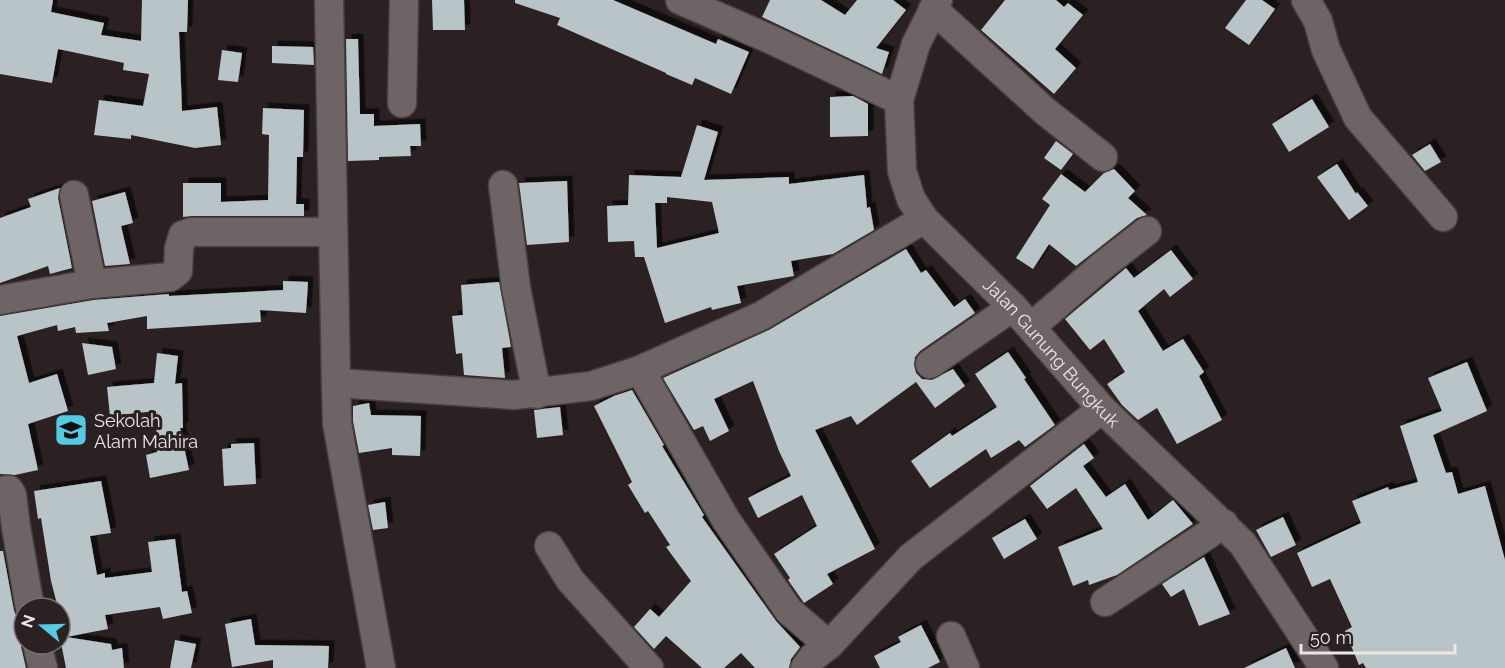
<svg xmlns="http://www.w3.org/2000/svg" width="1505" height="668" font-family="Raleway,sans-serif">
	<style>
		.building { fill: #b8c4c7; fill-rule: evenodd; filter: url(#shadow) }
		.lines { fill: none; stroke-linecap: round; stroke-linejoin: round }
		.minor-casing { stroke: #474041; stroke-width: 31 }
		.minor { stroke: #6f6465; stroke-width: 28 }
		.labels { text-anchor: middle; dominant-baseline: central; stroke-width: 6; stroke-linejoin: round; paint-order: stroke }
		.street-label { font-size: 18px; fill: #ede6e7; stroke: #2b2122 }
		.poi-label { font-size: 18px; fill: #ede6e7; stroke: #2b2122; text-anchor: start }
	</style>
	<defs>
		<filter id="shadow"><feDropShadow dx="5.5" dy="-5.5" stdDeviation="0" flood-color="#0009"/></filter>
	</defs>
	<rect width="100%" height="100%" fill="#2b2122"/>
	<g class="building">
		<polygon points="0,0 53,0 51,12 104,23 101,35 141,41 142,0 188,0 187,32 179,32 182,111 217,107 221,145 195,148 131,135 131,139 94,135 99,100 143,106 149,74 123,70 124,63 58,49 52,83 0,74"/>
		<polygon points="432,0 464,0 465,30 433,30"/>
		<polygon points="515,0 613,0 716,44 718,39 749,52 731,94 695,78 692,85 666,74 666,73 557,25 560,18 515,3"/>
		<polygon points="770,0 821,0 845,15 857,0 893,0 906,10 876,48 889,52 882,74 762,17"/>
		<polygon points="1005,0 1056,0 1064,7 1068,3 1083,15 1055,49 1076,68 1054,94 981,30"/>
		<polygon points="1246,0 1262,0 1275,9 1249,45 1225,28"/>
		<polygon points="346,39 358,39 360,114 374,114 374,126 420,124 421,146 410,146 411,156 379,157 379,160 348,161"/>
		<polygon points="272,46 313,47 314,65 272,63"/>
		<polygon points="222,50 242,53 238,82 218,80"/>
		<polygon points="853,96 868,104 868,136 830,137 830,97"/>
		<polygon points="1312,99 1329,127 1289,152 1272,124"/>
		<polygon points="263,108 304,110 303,157 297,157 296,204 304,204 304,216 192,216 183,217 183,183 221,183 221,202 268,200 269,135 262,134"/>
		<path d="M697,125L718,132L704,180L789,177V184L864,175L867,208L870,207L874,230L833,254L791,261L794,276L737,286L741,303L712,310L711,307L665,323L644,257H635L634,241L608,242L607,206L628,205L629,175L681,177ZM667,197L712,202L719,233L657,248L655,203H667Z"/>
		<polygon points="1056,141 1073,154 1061,170 1044,158"/>
		<polygon points="1430,144 1441,162 1425,171 1412,155"/>
		<polygon points="1337,164 1356,194 1357,192 1368,206 1349,220 1317,177"/>
		<polygon points="1114,169 1135,191 1128,198 1147,215 1137,218 1076,266 1049,244 1033,269 1016,258 1050,205 1042,199 1061,174 1085,192 1104,173"/>
		<polygon points="567,181 569,242 527,245 519,183"/>
		<polygon points="60,188 58,198 72,268 50,274 48,266 0,283 0,218 31,207 28,199"/>
		<polygon points="125,192 133,223 121,226 130,264 105,266 92,201"/>
		<polygon points="906,249 921,273 926,270 954,307 965,299 975,313 920,351 915,357 914,365 916,373 922,379 932,380 953,369 965,386 935,408 916,382 857,425 851,416 815,430 875,549 827,574 833,584 804,603 788,580 790,578 774,554 817,526 802,495 758,518 748,498 791,476 779,451 753,381 714,399 729,431 710,441 703,426 694,430 663,378 769,330"/>
		<polygon points="1171,250 1193,279 1170,297 1164,289 1138,311 1163,351 1183,339 1204,372 1199,376 1222,420 1177,444 1157,408 1138,420 1122,405 1107,384 1125,372 1104,339 1090,350 1065,319 1126,268 1134,278"/>
		<polygon points="283,281 308,282 306,313 260,310 261,322 147,329 147,316 107,323 109,331 76,333 75,327 58,331 57,325 17,336 29,383 57,374 68,411 28,424 38,470 15,475 0,474 0,316 94,300 169,294 169,296 283,290"/>
		<polygon points="499,282 511,347 502,348 505,378 464,375 462,353 456,354 452,316 463,315 461,285"/>
		<polygon points="82,343 112,347 116,369 88,375"/>
		<polygon points="1008,352 1026,378 1024,379 1055,425 1025,447 1019,440 991,458 986,449 930,488 911,461 950,433 952,436 997,407 975,374"/>
		<polygon points="157,353 178,356 175,384 182,383 183,428 180,428 189,470 150,478 146,455 157,452 156,411 110,416 107,387 154,383"/>
		<polygon points="1467,362 1487,411 1433,435 1446,473 1452,472 1458,494 1485,486 1505,560 1505,668 1366,668 1363,663 1359,665 1345,631 1352,627 1330,579 1312,587 1297,553 1361,523 1352,501 1388,487 1389,490 1418,482 1400,426 1442,411 1428,378"/>
		<polygon points="632,390 664,445 662,446 704,515 702,517 776,621 800,647 791,659 789,668 755,668 741,653 724,668 702,668 666,636 654,649 634,627 650,609 659,617 691,581 666,547 670,545 648,511 645,513 628,485 632,482 594,406 614,396"/>
		<polygon points="369,403 371,415 421,416 420,456 392,455 392,448 359,453 353,421 353,406"/>
		<polygon points="560,407 563,435 537,438 534,410"/>
		<polygon points="254,443 256,484 224,486 222,449 231,448 231,444"/>
		<polygon points="1084,444 1094,458 1083,466 1106,497 1125,484 1148,520 1173,500 1193,524 1117,575 1089,585 1088,580 1073,586 1058,547 1103,529 1076,488 1047,509 1030,486"/>
		<polygon points="101,481 111,533 90,536 97,575 105,573 105,578 152,572 148,542 175,539 182,592 187,591 192,613 163,619 160,607 105,615 108,629 66,637 111,644 112,650 122,648 124,668 66,668 60,638 60,608 58,608 51,581 41,518 38,519 34,491"/>
		<polygon points="385,502 388,528 373,530 368,505"/>
		<polygon points="1283,517 1296,545 1271,557 1256,530"/>
		<polygon points="1025,519 1037,539 1004,559 992,538"/>
		<polygon points="0,551 3,551 14,611 18,619 24,623 21,647 26,668 0,668"/>
		<polygon points="1204,557 1230,614 1199,626 1184,589 1171,597 1162,584"/>
		<polygon points="251,619 255,645 329,646 328,668 273,668 273,660 232,667 225,624"/>
		<polygon points="921,625 940,662 928,668 880,668 874,656 901,642 898,637"/>
		<polygon points="175,640 196,644 191,668 170,668"/>
		<polygon points="1286,648 1295,668 1244,668"/>
	</g>
	<g class="lines">
		<g class="minor-casing">
			<g id="minor">
				<polyline points="329,0 336,383 514,395 591,386 640,370 761,316 924,219"/>
				<polyline points="680,0 772,40 899,100"/>
				<path id="s1" d="M938,0L916,44L899,100L902,171L911,199L924,219L1013,307L1102,409L1243,544L1324,668"/>
				<polyline points="1306,0 1318,21 1326,50 1358,118 1443,217"/>
				<polyline points="933,9 1046,112 1103,157"/>
				<polyline points="402,103 404,0"/>
				<polyline points="503,185 516,288 537,394"/>
				<polyline points="74,195 92,284"/>
				<polyline points="0,300 92,284 170,277 178,271 179,248 183,235 192,232 332,232"/>
				<polyline points="1031,327 1102,266 1147,231"/>
				<polyline points="930,364 1013,307"/>
				<polyline points="640,370 726,520 789,611 829,645"/>
				<polyline points="336,383 337,423 381,668"/>
				<polyline points="0,491 9,490 12,495 16,527 30,608"/>
				<polyline points="549,546 570,580 649,668"/>
				<polyline points="1105,602 1224,524"/>
				<polyline points="951,636 965,668"/>
				<polyline points="37,644 43,668"/>
				<polyline points="805,668 812,658 829,645 911,557 1102,409"/>
			</g>
		</g>
		<use href="#minor" class="minor"/>
	</g>
	<defs>
		<g id="school-square" transform="scale(1.725)"><rect x="-9" y="-9" width="18" height="18" rx="4" fill="#55cae0" stroke="#2b2122"/><path d="M0-5L7-2L0 1L-7-2ZM-4 1L0 2.5L4 1V4Q0 6-4 4Z" fill="#111"/></g>
	</defs>
	<g fill-rule="evenodd">
		<use href="#school-square" x="71" y="430"/>
	</g>
	<g class="labels">
		<g class="street-label">
			<text stroke="none"><textPath href="#s1" startOffset="417">Jalan Gunung Bungkuk</textPath></text>
		</g>
		<g class="poi-label">
			<text x="94" y="420">Sekolah<tspan x="94" dy="21">Alam Mahira</tspan></text>
		</g>
	</g>
	<g transform="translate(42 626) rotate(289)"><circle r="28" fill="#2b2122" stroke="#797071" stroke-width="1.5"/>
	<path d="M0-4.5L10 22L0 15L-10 22Z" fill="#55cae0"/>
	<text y="-9" font-size="16" font-weight="bold" text-anchor="middle" fill="#ede6e7">N</text>
	</g>
	<path d="M1301 644v9h154v-9" fill="none" stroke="#ede6e7" stroke-width="3"/>
	<text x="1310" y="644" font-size="18" fill="#ede6e7" stroke="#2b2122" stroke-width="4.5" paint-order="stroke">50 m</text>
</svg>
